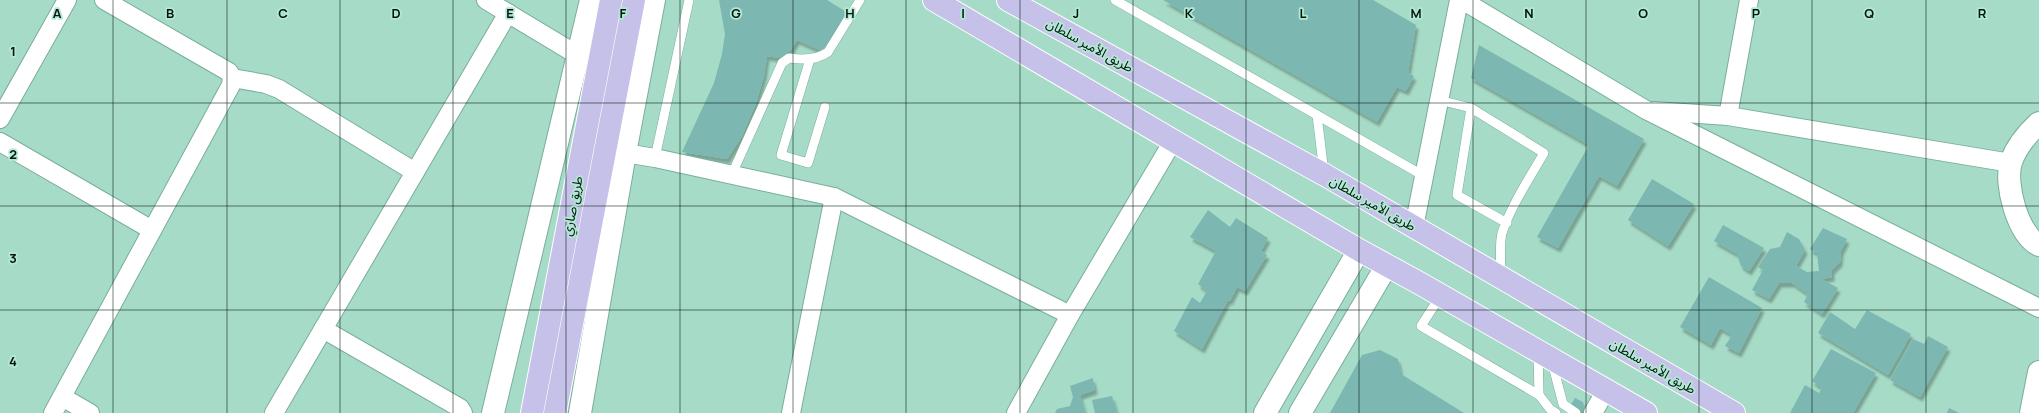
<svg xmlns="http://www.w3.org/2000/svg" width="2039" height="413" font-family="Manrope,'Noto Sans Arabic',sans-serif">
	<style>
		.building { fill: #7bb7b2; filter: url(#shadow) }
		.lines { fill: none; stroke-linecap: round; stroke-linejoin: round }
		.lane-casing { stroke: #7aae9b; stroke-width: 10 }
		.street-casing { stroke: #7aae9b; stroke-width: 20 }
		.secondary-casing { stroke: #7aae9b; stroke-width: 24 }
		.primary-casing { stroke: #fff; stroke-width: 24 }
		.lane { stroke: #fff; stroke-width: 9 }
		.street { stroke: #fff; stroke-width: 18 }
		.secondary { stroke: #fff; stroke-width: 22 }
		.primary { stroke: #c6c1e9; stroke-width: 22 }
		.grid { fill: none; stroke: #02150e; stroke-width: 1; stroke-opacity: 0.55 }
		.labels { text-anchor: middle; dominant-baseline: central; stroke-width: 3.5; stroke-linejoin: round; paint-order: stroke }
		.street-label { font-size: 13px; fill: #02150e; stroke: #b3e9d4 }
		.grid-label { font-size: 13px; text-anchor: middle; font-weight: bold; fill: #02150e; stroke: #b3e9d4; stroke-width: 3.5; stroke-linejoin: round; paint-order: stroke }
	</style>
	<defs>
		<filter id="shadow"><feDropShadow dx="2.5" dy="4.5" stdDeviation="1" flood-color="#0004"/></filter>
	</defs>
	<rect width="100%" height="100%" fill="#a6dcc7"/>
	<g class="building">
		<polygon points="719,0 827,0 848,13 824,52 797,40 791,50 779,58 767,56 764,76 756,103 742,136 727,159 682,152 714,83 722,54 725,34"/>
		<polygon points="1163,0 1373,0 1416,25 1408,73 1414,76 1406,91 1397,87 1377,122"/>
		<polygon points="1479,45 1644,139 1617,186 1599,176 1558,248 1537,237 1589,145 1471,78"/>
		<polygon points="1652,179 1694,204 1668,246 1628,220"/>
		<polygon points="1208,210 1230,227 1236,218 1268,238 1261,251 1267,255 1245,291 1237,287 1230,301 1228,300 1202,349 1174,331 1192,297 1200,303 1207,291 1198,284 1216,251 1190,237"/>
		<polygon points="1723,225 1764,248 1749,271 1741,266 1737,254 1714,241"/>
		<polygon points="1823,228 1847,239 1841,251 1840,262 1832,270 1832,277 1821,279 1838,288 1822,314 1804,302 1808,294 1792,283 1779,283 1769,299 1752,290 1763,270 1758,267 1770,249 1780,247 1787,232 1799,239 1805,250 1796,266 1807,272 1819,271 1817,253 1810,249"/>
		<polygon points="1709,277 1762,308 1739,353 1725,346 1732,335 1720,328 1711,345 1680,327"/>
		<polygon points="1867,310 1911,334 1888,375 1818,333 1830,312 1855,329"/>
		<polygon points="1928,336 1948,347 1920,397 1890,380 1913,339 1924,344"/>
		<polygon points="1831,349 1876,373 1853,413 1790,413 1805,385 1819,393 1822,388 1812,381"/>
		<polygon points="1380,350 1398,359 1401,374 1464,413 1330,413 1362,355"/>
		<polygon points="1093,378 1095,390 1080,395 1085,413 1055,413 1057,409 1070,406 1073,397 1070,386"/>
		<polygon points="1112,396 1117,413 1095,413 1092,400"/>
		<polygon points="1575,398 1583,402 1584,406 1582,411 1578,412 1570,406"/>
		<polygon points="1949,408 1959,413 1947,413"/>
	</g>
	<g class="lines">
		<g class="lane-casing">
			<g id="lane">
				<polyline points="1115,0 1424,176"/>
				<polyline points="810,59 781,155 808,163 825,107"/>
				<polyline points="1439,100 1471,108"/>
				<polyline points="1317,115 1324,173"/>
				<polyline points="655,158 689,0"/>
				<path d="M732,174L782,63L789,58C802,60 817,60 828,52L860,0"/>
				<path d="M1501,276C1501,263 1499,245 1502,233C1511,206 1530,177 1544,153L1471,108L1457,195L1507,223"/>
				<polyline points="1441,295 1421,326 1539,395 1550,409 1556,413"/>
				<polyline points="1538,352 1539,395"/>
				<polyline points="1552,362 1563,404 1576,413"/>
			</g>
		</g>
		<g class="street-casing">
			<g id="street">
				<polyline points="486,0 579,56"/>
				<polyline points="1462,0 1646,110 2039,308"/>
				<polyline points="232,78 266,84 279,89 415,172"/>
				<polyline points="1654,111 1728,116 2011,163"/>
				<polyline points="1728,116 1749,0"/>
				<polyline points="0,119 67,0"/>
				<polyline points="0,142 152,230"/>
				<polyline points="625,153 655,158 834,197 1070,315"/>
				<polyline points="1414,227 1459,0"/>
				<polyline points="323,329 460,408 463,413"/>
				<polyline points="62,397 90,413"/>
				<polyline points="53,413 231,85 232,78 229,72 104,0"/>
				<polyline points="274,413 508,13"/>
				<polyline points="791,413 834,197"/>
				<polyline points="1016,413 1070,315 1173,141"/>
				<polyline points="1593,413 1606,390"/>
			</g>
		</g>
		<g class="secondary-casing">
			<g id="secondary">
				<path d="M2039,123C2028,133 2016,148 2011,162C2004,184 2018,235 2039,245"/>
				<polyline points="493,413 591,0"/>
				<polyline points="580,413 625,153 654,0"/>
				<polyline points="1265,413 1359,250"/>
				<polyline points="1300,413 1387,265"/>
				<polyline points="2031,413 2039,372"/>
			</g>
		</g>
		<g class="primary-casing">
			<g id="primary">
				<polyline points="934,0 1359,250 1421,284 1646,413"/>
				<polyline points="1008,0 1325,175 1734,413"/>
				<polyline points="532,413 611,0"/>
				<polyline points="555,413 634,0"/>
			</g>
		</g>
		<use href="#lane" class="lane"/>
		<use href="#street" class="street"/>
		<use href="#secondary" class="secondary"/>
		<use href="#primary" class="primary"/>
	</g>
	<path class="grid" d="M113,0V413M227,0V413M340,0V413M453,0V413M566,0V413M680,0V413M793,0V413M906,0V413M1020,0V413M1133,0V413M1246,0V413M1359,0V413M1473,0V413M1586,0V413M1699,0V413M1812,0V413M1926,0V413M0,103H2039M0,206H2039M0,310H2039"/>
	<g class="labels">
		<g class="street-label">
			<text transform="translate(1090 45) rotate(29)">طريق الأمير سلطان</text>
			<text transform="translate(1373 203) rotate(30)">طريق الأمير سلطان</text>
			<text transform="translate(572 206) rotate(-79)">طريق صاري</text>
			<text transform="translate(1653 366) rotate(30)">طريق الأمير سلطان</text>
		</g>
	</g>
	<g class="grid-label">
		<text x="57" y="18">A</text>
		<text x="170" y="18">B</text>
		<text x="283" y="18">C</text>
		<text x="396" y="18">D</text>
		<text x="510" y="18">E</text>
		<text x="623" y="18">F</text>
		<text x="736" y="18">G</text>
		<text x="850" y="18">H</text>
		<text x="963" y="18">I</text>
		<text x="1076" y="18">J</text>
		<text x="1189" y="18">K</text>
		<text x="1303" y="18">L</text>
		<text x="1416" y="18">M</text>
		<text x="1529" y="18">N</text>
		<text x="1643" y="18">O</text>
		<text x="1756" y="18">P</text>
		<text x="1869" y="18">Q</text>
		<text x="1982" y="18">R</text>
		<text x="13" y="56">1</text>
		<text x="13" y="159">2</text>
		<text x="13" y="263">3</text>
		<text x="13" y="366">4</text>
	</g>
</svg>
